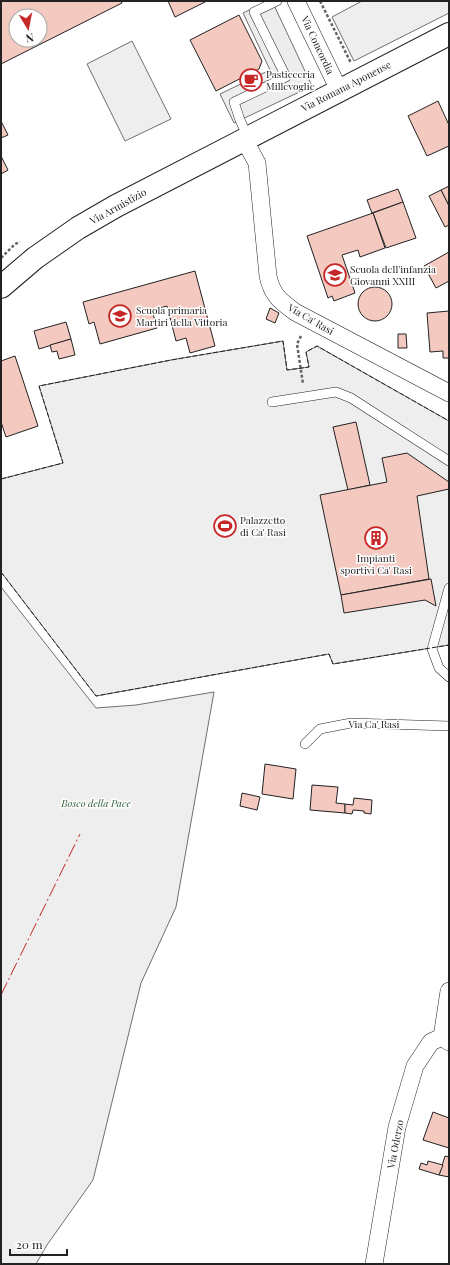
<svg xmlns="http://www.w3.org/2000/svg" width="450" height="1265" font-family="'Playfair Display',serif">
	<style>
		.green { fill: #eee; stroke: #6f6f6f }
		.parking { fill: #ededed; stroke: #6f6f6f }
		.building { fill: #f3c9c0; stroke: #222; fill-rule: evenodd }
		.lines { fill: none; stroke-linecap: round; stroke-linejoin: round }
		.lane-casing { stroke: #222; stroke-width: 10 }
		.street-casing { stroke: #222; stroke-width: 18 }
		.secondary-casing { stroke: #222; stroke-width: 24 }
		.path { stroke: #646464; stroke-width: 2.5; stroke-dasharray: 3 2; stroke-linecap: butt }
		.lane { stroke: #fff; stroke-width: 9 }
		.street { stroke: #fff; stroke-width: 17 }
		.secondary { stroke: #fff; stroke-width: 22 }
		.fence { stroke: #222; stroke-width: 1; stroke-dasharray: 5 2; stroke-linecap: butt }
		.power { stroke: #c62828; stroke-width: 1; stroke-dasharray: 14 3 2 3; stroke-linecap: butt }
		.labels { text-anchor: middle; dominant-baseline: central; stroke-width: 3; stroke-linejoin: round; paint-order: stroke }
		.street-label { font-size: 10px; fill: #222; stroke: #fff }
		.poi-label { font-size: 10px; fill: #222; stroke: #fff; text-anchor: start }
		.park-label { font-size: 10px; font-style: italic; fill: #2f5e38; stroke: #fff }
	</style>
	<rect width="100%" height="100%" fill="#fff"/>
	<g class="green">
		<polygon points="362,1 449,1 449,13 354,61 332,17"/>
		<polygon points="132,41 171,119 125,141 87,64"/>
		<polygon points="283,341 287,370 309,367 306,352 317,346 449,421 449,645 333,664 329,654 96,696 1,572 1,479 63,463 39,386 171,360"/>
		<polygon points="1,587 96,708 136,705 214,692 176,907 141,983 93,1180 47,1245 36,1264 1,1264"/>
	</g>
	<polygon class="parking" points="268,1 272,1 312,86 234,123 220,94 270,70 243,13"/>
	<g class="building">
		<path d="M1,1H121L122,3L1,64ZM16,16H40V40H16Z"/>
		<polygon points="168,1 207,1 175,17"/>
		<polygon points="239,15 262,61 259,69 216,91 190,40"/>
		<polygon points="438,101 449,125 449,146 427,156 408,116"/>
		<polygon points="1,121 8,135 1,138"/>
		<polygon points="1,156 8,170 1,174"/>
		<polygon points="449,186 449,206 441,190"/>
		<polygon points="398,189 403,202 372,213 367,200"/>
		<polygon points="441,190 449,206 449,225 445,227 429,196"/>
		<polygon points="403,202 416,238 386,248 373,213"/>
		<polygon points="373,213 385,248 360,257 358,250 342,255 355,293 334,301 332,296 328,298 307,236"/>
		<polygon points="449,252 449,281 436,288 424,266"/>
		<polygon points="195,271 215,346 190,353 186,338 176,341 167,306 152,310 157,328 100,344 94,322 89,324 83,302"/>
		<circle cx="375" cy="304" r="17"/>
		<polygon points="270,308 279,313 275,323 266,319"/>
		<polygon points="449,311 449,358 443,358 443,351 430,352 427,313"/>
		<polygon points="66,322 71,339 39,349 34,331"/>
		<polygon points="398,334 406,334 407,348 398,348"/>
		<polygon points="71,339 75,355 59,359 57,351 52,352 50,345"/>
		<polygon points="15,356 38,426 6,437 1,422 1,361"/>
		<polygon points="356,422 370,485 348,490 333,427"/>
		<polygon points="407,453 449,482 449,489 417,496 429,579 341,595 320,495 387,482 382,458"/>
		<polygon points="431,579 436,606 425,600 344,613 341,595"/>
		<polygon points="265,764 296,769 293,799 262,794"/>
		<polygon points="312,785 338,787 336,803 345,804 345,813 310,810"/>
		<polygon points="242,793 260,797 257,810 240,806"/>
		<polygon points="354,798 372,800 371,814 364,813 364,811 353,810 352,814 345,813 345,804 353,805"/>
		<polygon points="433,1112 449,1118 449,1148 423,1140"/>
		<polygon points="445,1156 449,1157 449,1177 439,1175"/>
		<polygon points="428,1161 443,1165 439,1175 419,1169 421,1163 427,1165"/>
	</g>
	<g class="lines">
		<g class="lane-casing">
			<g id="lane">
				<polyline points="248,137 240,120 234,102 286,77 254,12 277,1"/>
				<polyline points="272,402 336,392 351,398 449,461"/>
				<polyline points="449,588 432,649 439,668 449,677"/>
				<polyline points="305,744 320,729 351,723 449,726"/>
			</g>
		</g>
		<g class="street-casing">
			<g id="street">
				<polyline points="296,1 339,90"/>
				<path d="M244,139L257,163L268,276C272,295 280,301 295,312L449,393"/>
				<polyline points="449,991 442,1037 449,1042"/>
				<polyline points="374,1264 397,1127 415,1066 431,1042 442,1037"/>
			</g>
		</g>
		<g class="secondary-casing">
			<polyline id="secondary" points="1,287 35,258 78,228 116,206 449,34"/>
		</g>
		<g class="path">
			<polyline points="320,1 351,63"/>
			<polyline points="1,258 15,244 20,242"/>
			<polyline points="301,336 297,344 303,384"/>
		</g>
		<use href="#lane" class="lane"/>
		<use href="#street" class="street"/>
		<use href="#secondary" class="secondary"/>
		<g class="fence">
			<polyline points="1,479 63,463 39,386 171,360 283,341 287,370 309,367 306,352 317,346 449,421"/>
			<polyline points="1,572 96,696 329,654 333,664 449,645"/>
		</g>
		<polyline class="power" points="1,995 80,834"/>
	</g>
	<defs>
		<g id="cafe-ring" transform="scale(1.15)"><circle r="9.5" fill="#fff" stroke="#c62828" stroke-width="1.5"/><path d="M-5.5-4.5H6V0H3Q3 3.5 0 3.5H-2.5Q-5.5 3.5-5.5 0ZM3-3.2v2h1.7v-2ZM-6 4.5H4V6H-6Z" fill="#c62828"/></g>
		<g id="school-ring" transform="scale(1.15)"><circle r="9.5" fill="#fff" stroke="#c62828" stroke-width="1.5"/><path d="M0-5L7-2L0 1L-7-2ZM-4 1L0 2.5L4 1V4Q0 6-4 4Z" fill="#c62828"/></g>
		<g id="stadium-ring" transform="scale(1.15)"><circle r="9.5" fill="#fff" stroke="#c62828" stroke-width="1.5"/><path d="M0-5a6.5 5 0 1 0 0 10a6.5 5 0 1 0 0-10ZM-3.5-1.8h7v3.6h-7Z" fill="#c62828"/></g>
		<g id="building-ring" transform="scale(1.15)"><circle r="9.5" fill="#fff" stroke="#c62828" stroke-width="1.5"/><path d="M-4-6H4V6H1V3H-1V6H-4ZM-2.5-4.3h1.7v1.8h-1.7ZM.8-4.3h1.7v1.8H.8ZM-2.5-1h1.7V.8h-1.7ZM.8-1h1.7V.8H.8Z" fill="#c62828"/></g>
	</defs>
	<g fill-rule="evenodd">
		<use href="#cafe-ring" x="251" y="80"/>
		<use href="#school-ring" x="335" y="275"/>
		<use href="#school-ring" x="120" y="316"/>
		<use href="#stadium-ring" x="225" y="526"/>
		<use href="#building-ring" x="376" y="538"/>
	</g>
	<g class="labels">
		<g class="street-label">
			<text transform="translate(318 45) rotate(65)">Via Concordia</text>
			<text transform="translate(346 86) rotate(-27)">Via Romana Aponense</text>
			<text transform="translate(118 206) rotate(-29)">Via Armistizio</text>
			<text transform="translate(311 319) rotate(30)">Via Ca' Rasi</text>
			<text x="374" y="724">Via Ca' Rasi</text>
			<text transform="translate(395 1144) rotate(-79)">Via Oderzo</text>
		</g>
		<g class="poi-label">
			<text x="266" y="74">Pasticceria<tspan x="266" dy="12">Millevoglie</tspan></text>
			<text x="350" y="269">Scuola dell'infanzia<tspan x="350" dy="12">Giovanni XXIII</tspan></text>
			<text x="136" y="310">Scuola primaria<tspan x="136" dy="12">Martiri della Vittoria</tspan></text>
			<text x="240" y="520">Palazzetto<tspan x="240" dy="12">di Ca' Rasi</tspan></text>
			<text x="376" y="558" text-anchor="middle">Impianti<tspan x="376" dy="12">sportivi Ca' Rasi</tspan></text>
		</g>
		<g class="park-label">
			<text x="96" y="803">Bosco della Pace</text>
		</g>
	</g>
	<rect width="450" height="1265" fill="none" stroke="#222222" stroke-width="4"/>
	<g transform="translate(28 28) rotate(170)"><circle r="19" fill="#ffffff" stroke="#a7a7a7"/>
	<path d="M0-3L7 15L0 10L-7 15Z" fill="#c62828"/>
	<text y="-6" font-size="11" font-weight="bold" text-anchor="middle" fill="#222222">N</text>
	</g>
	<path d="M10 1249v6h57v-6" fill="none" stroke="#222222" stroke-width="2"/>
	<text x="16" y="1249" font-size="12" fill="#222222" stroke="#ffffff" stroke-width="3" paint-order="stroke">20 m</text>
</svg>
